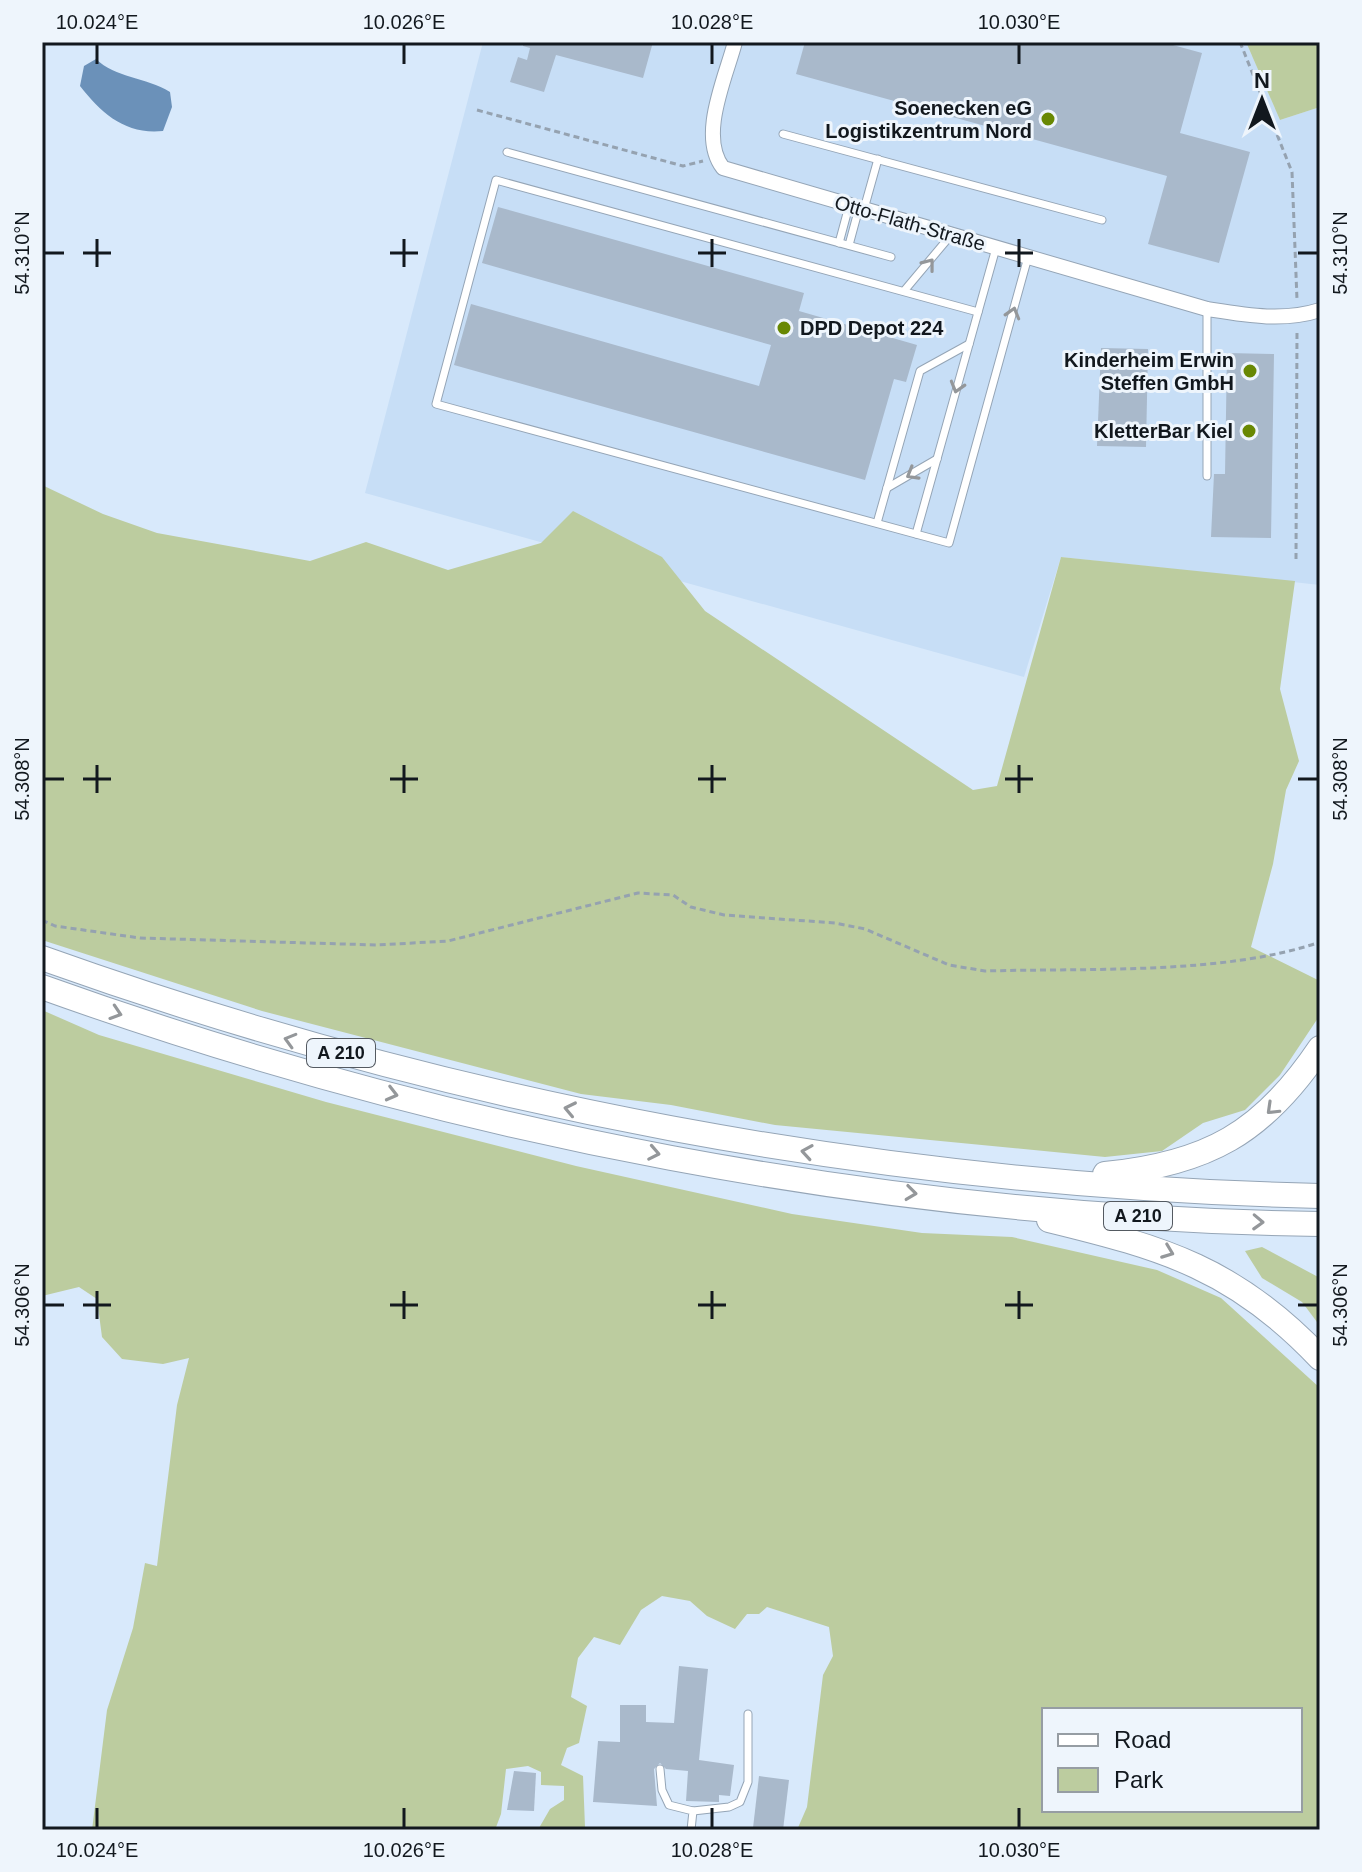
<svg xmlns="http://www.w3.org/2000/svg" width="1362" height="1872" font-family="Helvetica,sans-serif">
	<style>
		.built { fill: #c7def6 }
		.green { fill: #bccc9f; fill-rule: evenodd }
		.water { fill: #6b91b9 }
		.building { fill: #a9b9cb }
		.lines { fill: none; stroke-linecap: round; stroke-linejoin: round }
		.lane-casing { stroke: #95a5b6; stroke-width: 9 }
		.street-casing { stroke: #95a5b6; stroke-width: 16 }
		.highway-casing { stroke: #95a5b6; stroke-width: 26 }
		.path { stroke: #95a2b0; stroke-width: 3; stroke-dasharray: 6 4; stroke-linecap: butt }
		.lane { stroke: #fff; stroke-width: 7 }
		.street { stroke: #fff; stroke-width: 14 }
		.highway { stroke: #fff; stroke-width: 24 }
		.oneway { stroke: #94979a }
		.ticks { fill: none; stroke: #12181e; stroke-width: 3 }
		.poi-dot { fill: #688803; stroke: #eef5fc; stroke-width: 3 }
		.labels { text-anchor: middle; dominant-baseline: central; stroke-width: 6; stroke-linejoin: round; paint-order: stroke }
		.shield { fill: #eef5fc; stroke: #545a61; stroke-width: 2 }
		.shield-label { font-size: 18px; font-weight: bold; fill: #12181e }
		.poi-label { font-size: 20px; font-weight: bold; fill: #12181e; stroke: #eef5fc; text-anchor: end }
		.street-label { font-size: 20px; fill: #12181e; stroke: #eef5fc }
		.neatline { fill: none; stroke: #12181e; stroke-width: 3 }
		.ticks-label { font-size: 20px; text-anchor: middle; fill: #12181e }
	</style>
	<rect width="100%" height="100%" fill="#d8e9fb"/>
	<polygon class="built" points="483,42 1246,42 1280,120 1320,107 1320,585 1061,557 1024,677 365,493"/>
	<g class="green">
		<polygon points="1246,42 1320,42 1320,107 1280,120"/>
		<polygon points="42,485 103,514 157,533 310,561 366,542 448,570 541,543 573,511 662,557 705,611 973,790 997,786 1061,557 1295,581 1280,689 1299,761 1286,790 1273,864 1251,947 1320,981 1320,1015 1280,1075 1245,1110 1203,1123 1162,1151 1105,1157 775,1125 671,1105 581,1094 262,1011 42,940"/>
		<path d="M42,1010L99,1035L326,1102L576,1166L792,1214L922,1233L1012,1237L1157,1270L1221,1298L1320,1388V1830H797L807,1807L823,1675L833,1656L829,1627L767,1607L759,1614H747L735,1629L707,1616L690,1601L662,1596L641,1610L620,1645L594,1637L578,1658L571,1697L587,1706L579,1743L567,1748L561,1765L583,1776L585,1827L539,1828L550,1809L564,1800V1786L541,1785V1772L528,1766L506,1769L501,1814L495,1830H92L107,1710L133,1628L145,1563L157,1566L177,1405L189,1358L163,1364L122,1359L102,1337L97,1299L79,1287L42,1296ZM1300,1710V1810H1044V1710Z"/>
		<polygon points="1262,1247 1320,1278 1320,1326 1302,1302 1262,1278 1245,1251"/>
	</g>
	<path class="water" d="M96,59C115,78 146,77 170,92L172,107L163,131C126,135 102,114 80,86L84,66Z"/>
	<g class="building">
		<polygon points="523,42 653,42 643,78 556,55 544,92 510,82 518,57 527,60 530,48 523,46"/>
		<polygon points="805,42 1162,42 1202,53 1180,133 1250,152 1219,263 1148,244 1167,176 796,74"/>
		<polygon points="498,207 804,293 799,311 917,345 906,382 894,379 865,480 454,365 471,304 759,386 771,345 482,263"/>
		<polygon points="1101,348 1148,349 1146,447 1097,446"/>
		<polygon points="1227,353 1274,354 1271,538 1211,537 1214,474 1225,474"/>
		<polygon points="679,1666 708,1669 699,1760 734,1765 730,1796 719,1795 719,1802 686,1801 688,1771 666,1769 660,1763 654,1769 657,1806 593,1802 598,1741 620,1742 620,1705 646,1705 646,1722 674,1723"/>
		<polygon points="514,1771 536,1773 534,1811 507,1810"/>
		<polygon points="759,1776 789,1780 783,1830 753,1828"/>
	</g>
	<g class="lines">
		<g class="lane-casing">
			<g id="lane">
				<polyline points="783,134 1102,220"/>
				<polyline points="507,152 891,257"/>
				<polyline points="864,209 878,159"/>
				<polyline points="839,243 849,206"/>
				<polyline points="849,245 859,208"/>
				<polyline points="904,291 951,235"/>
				<polyline points="1207,309 1207,476"/>
				<polyline points="978,312 496,180 436,404 949,543 1028,257"/>
				<polyline points="887,488 937,459"/>
				<polyline points="877,523 920,371 969,344"/>
				<polyline points="916,534 996,248"/>
				<polyline points="660,1769 662,1790 669,1805 693,1811 691,1830"/>
				<polyline points="693,1811 729,1807 740,1802 748,1782 748,1714"/>
			</g>
		</g>
		<g class="street-casing">
			<path id="street" d="M735,42C726,77 698,136 723,168L1207,309C1245,315 1283,322 1320,310"/>
		</g>
		<g class="highway-casing">
			<g id="highway">
				<path d="M42,958C453,1105 883,1186 1320,1196"/>
				<path d="M42,987C449,1133 887,1218 1320,1224"/>
				<path d="M1105,1174C1207,1164 1263,1133 1320,1048"/>
				<path d="M1049,1220C1164,1248 1236,1269 1320,1358"/>
			</g>
		</g>
		<g class="path">
			<polyline points="1240,42 1292,172 1297,300"/>
			<polyline points="477,110 683,166 703,161"/>
			<polyline points="1296,559 1297,331"/>
			<path d="M42,920L55,926L140,938L377,945L448,941L638,893L673,895L691,907L724,915L835,923L865,929L949,965L985,971C1087,968 1225,975 1320,942"/>
		</g>
		<use href="#lane" class="lane"/>
		<use href="#street" class="street"/>
		<use href="#highway" class="highway"/>
	</g>
	<defs><path id="oneway-chevron" d="M-2-3.5L2.5 0L-2 3.5" fill="none" stroke-width="1.6" stroke-linecap="round" stroke-linejoin="round" transform="scale(2)"/></defs>
	<g class="oneway">
		<use href="#oneway-chevron" transform="translate(929 264) rotate(-52)"/>
		<use href="#oneway-chevron" transform="translate(1013 313) rotate(-74)"/>
		<use href="#oneway-chevron" transform="translate(957 387) rotate(106)"/>
		<use href="#oneway-chevron" transform="translate(912 474) rotate(150)"/>
		<use href="#oneway-chevron" transform="translate(116 1013) rotate(18)"/>
		<use href="#oneway-chevron" transform="translate(290 1040) rotate(-164)"/>
		<use href="#oneway-chevron" transform="translate(392 1094) rotate(14)"/>
		<use href="#oneway-chevron" transform="translate(570 1109) rotate(-168)"/>
		<use href="#oneway-chevron" transform="translate(1272 1109) rotate(136)"/>
		<use href="#oneway-chevron" transform="translate(807 1152) rotate(-171)"/>
		<use href="#oneway-chevron" transform="translate(654 1153) rotate(11)"/>
		<use href="#oneway-chevron" transform="translate(911 1193) rotate(7)"/>
		<use href="#oneway-chevron" transform="translate(1258 1222) rotate(2)"/>
		<use href="#oneway-chevron" transform="translate(1168 1252) rotate(21)"/>
	</g>
	<path class="ticks" d="M97,44V64M404,44V64M712,44V64M1019,44V64M97,239V267M404,239V267M712,239V267M1019,239V267M44,253H64M83,253H111M390,253H418M698,253H726M1005,253H1033M1298,253H1318M97,765V793M404,765V793M712,765V793M1019,765V793M44,779H64M83,779H111M390,779H418M698,779H726M1005,779H1033M1298,779H1318M97,1291V1319M404,1291V1319M712,1291V1319M1019,1291V1319M44,1305H64M83,1305H111M390,1305H418M698,1305H726M1005,1305H1033M1298,1305H1318M97,1808V1828M404,1808V1828M712,1808V1828M1019,1808V1828"/>
	<g class="poi-dot">
		<circle cx="1048" cy="119" r="8"/>
		<circle cx="784" cy="328" r="8"/>
		<circle cx="1250" cy="371" r="8"/>
		<circle cx="1249" cy="431" r="8"/>
	</g>
	<g class="labels">
		<g class="shield">
			<rect x="307" y="1039" width="68" height="28" rx="6"/>
			<rect x="1104" y="1202" width="68" height="28" rx="6"/>
		</g>
		<g class="shield-label">
			<text x="341" y="1053">A 210</text>
			<text x="1138" y="1216">A 210</text>
		</g>
		<g class="poi-label">
			<text x="1032" y="108">Soenecken eG<tspan x="1032" dy="23">Logistikzentrum Nord</tspan></text>
			<text x="800" y="328" text-anchor="start">DPD Depot 224</text>
			<text x="1234" y="360">Kinderheim Erwin<tspan x="1234" dy="23">Steffen GmbH</tspan></text>
			<text x="1233" y="431">KletterBar Kiel</text>
		</g>
		<g class="street-label">
			<text transform="translate(910 223) rotate(16)">Otto-Flath-Straße</text>
		</g>
	</g>
	<rect width="1362" height="1872" fill="none" stroke="#eef5fc" stroke-width="88"/>
	<rect x="1042" y="1708" width="260" height="104" fill="#eef5fc" stroke="#969da3" stroke-width="2"/>
	<rect x="1058" y="1734" width="40" height="12" fill="#ffffff" stroke="#969da3" stroke-width="2"/>
	<text x="1114" y="1748" font-size="24" fill="#12181e">Road</text>
	<rect x="1058" y="1768" width="40" height="24" fill="#bccc9f" stroke="#969da3" stroke-width="2"/>
	<text x="1114" y="1788" font-size="24" fill="#12181e">Park</text>
	<g transform="translate(1262 100)" stroke="#eef5fc" stroke-width="6" paint-order="stroke">
	<path d="M0-6L14 30L0 20L-14 30Z" fill="#12181e"/>
	<text y="-12" font-size="22" font-weight="bold" text-anchor="middle" fill="#12181e">N</text>
	</g>
	<rect x="44" y="44" width="1274" height="1784" class="neatline"/>
	<g class="ticks-label">
		<text x="97" y="29">10.024°E</text>
		<text x="404" y="29">10.026°E</text>
		<text x="712" y="29">10.028°E</text>
		<text x="1019" y="29">10.030°E</text>
		<text transform="translate(22 253) rotate(-90)" y="7">54.310°N</text>
		<text transform="translate(1340 253) rotate(-90)" y="7">54.310°N</text>
		<text transform="translate(22 779) rotate(-90)" y="7">54.308°N</text>
		<text transform="translate(1340 779) rotate(-90)" y="7">54.308°N</text>
		<text transform="translate(22 1305) rotate(-90)" y="7">54.306°N</text>
		<text transform="translate(1340 1305) rotate(-90)" y="7">54.306°N</text>
		<text x="97" y="1857">10.024°E</text>
		<text x="404" y="1857">10.026°E</text>
		<text x="712" y="1857">10.028°E</text>
		<text x="1019" y="1857">10.030°E</text>
	</g>
</svg>
